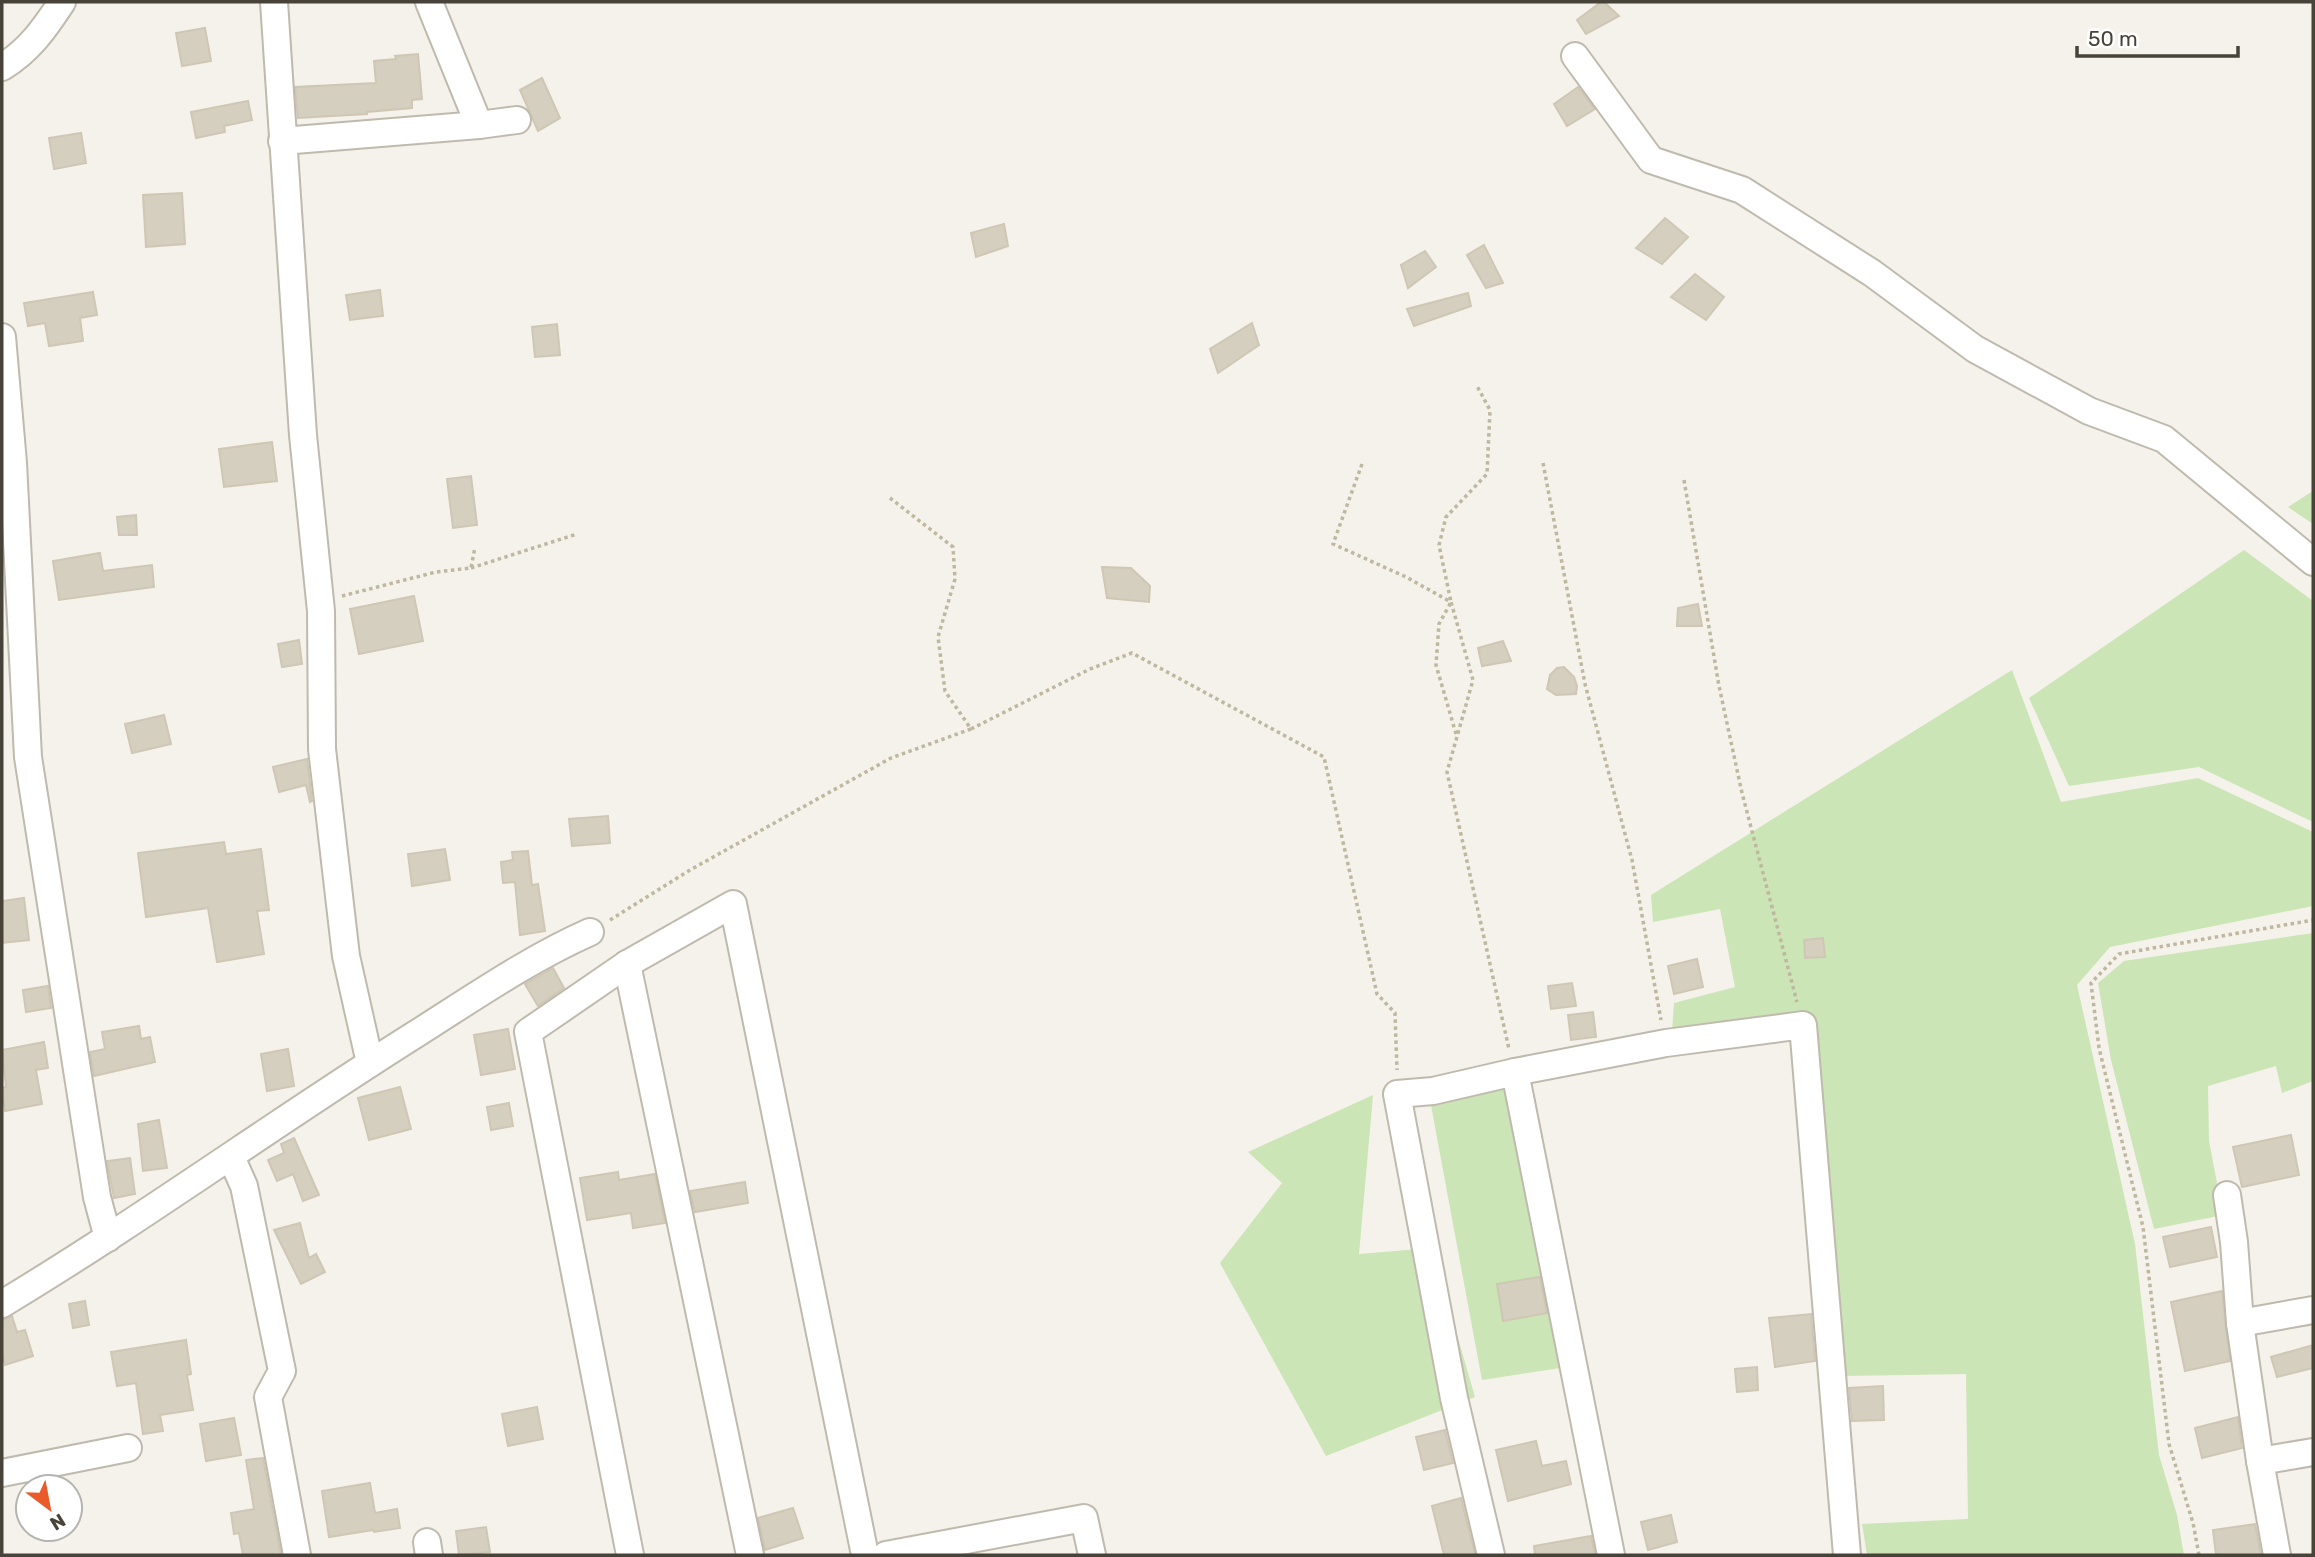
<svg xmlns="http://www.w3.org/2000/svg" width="2315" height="1557" font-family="Rubik,sans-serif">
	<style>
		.green { fill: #cbe5b6 }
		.building { fill: #d5cfc0; stroke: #cfc7b4; stroke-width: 2 }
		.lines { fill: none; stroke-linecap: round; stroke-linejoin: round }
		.minor-casing { stroke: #bfbaad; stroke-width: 30 }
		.path { stroke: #bfb79f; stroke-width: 3.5; stroke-dasharray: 3.5 3.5; stroke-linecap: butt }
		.minor { stroke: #fff; stroke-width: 26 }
	</style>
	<rect width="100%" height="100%" fill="#f4f2ea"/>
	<g class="green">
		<polygon points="2313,491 2313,524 2288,507"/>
		<polygon points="2244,550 2313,601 2313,822 2199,767 2069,786 2029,698"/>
		<polygon points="2012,670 2061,802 2198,778 2313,832 2313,906 2110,947 2077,985 2135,1244 2159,1455 2177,1515 2184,1555 1867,1555 1862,1524 1968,1519 1966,1374 1844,1376 1813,1021 1672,1032 1674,1003 1735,987 1720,909 1653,922 1651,895"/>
		<polygon points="2313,933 2313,1081 2282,1093 2276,1066 2208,1086 2209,1141 2223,1215 2154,1229 2111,1060 2098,983 2124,961"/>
		<polygon points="1525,1081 1587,1364 1482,1380 1430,1100"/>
		<polygon points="1373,1095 1359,1254 1432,1248 1475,1397 1326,1456 1220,1263 1282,1183 1248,1152"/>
	</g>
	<g class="building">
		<polygon points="1601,2 1604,2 1619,16 1586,34 1577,20"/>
		<polygon points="205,28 211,61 182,66 176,33"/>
		<polygon points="418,54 422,99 412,100 412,108 367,112 367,114 298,118 295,87 376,83 374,61 396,59 395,56"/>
		<polygon points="542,78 560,118 538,131 520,90"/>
		<polygon points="1578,87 1595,109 1567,126 1554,104"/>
		<polygon points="248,101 252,120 224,126 225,132 196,138 191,112"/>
		<polygon points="81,133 86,163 54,169 49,138"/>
		<polygon points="182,193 185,244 146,247 143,195"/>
		<polygon points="1665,218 1688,237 1662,264 1636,248"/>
		<polygon points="1004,224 1008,246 976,257 971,233"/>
		<polygon points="1484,245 1503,283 1486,288 1467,255"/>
		<polygon points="1425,251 1436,267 1408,288 1401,265"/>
		<polygon points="1695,274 1724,297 1706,320 1671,297"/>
		<polygon points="380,290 383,316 350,320 346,295"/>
		<polygon points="93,292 97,315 80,318 83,341 49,346 45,323 28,326 24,303"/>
		<polygon points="1468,293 1471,306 1414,326 1407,309"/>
		<polygon points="1252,323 1259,345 1218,373 1210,349"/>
		<polygon points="557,324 560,355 535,357 532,327"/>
		<polygon points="272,442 277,481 224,487 219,449"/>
		<polygon points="471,476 477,525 453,528 447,479"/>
		<polygon points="136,515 137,535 119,535 117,517"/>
		<polygon points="100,553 103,571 152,565 154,587 59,600 53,561"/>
		<polygon points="1102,567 1131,568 1150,586 1149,602 1107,598"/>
		<polygon points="414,596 423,641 359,654 350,609"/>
		<polygon points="1698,604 1702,626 1677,626 1678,608"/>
		<polygon points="299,640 302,664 282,667 278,644"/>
		<polygon points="1503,641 1511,661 1482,666 1478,648"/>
		<polygon points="1564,667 1574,677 1577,686 1576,694 1556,695 1547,689 1550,675 1557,668"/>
		<polygon points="164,715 171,744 132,753 125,724"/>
		<polygon points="307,759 312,801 310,802 306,785 279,792 273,767"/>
		<polygon points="608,816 610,843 572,846 569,819"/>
		<polygon points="224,842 226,854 261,849 269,910 257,911 264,954 217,962 208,908 146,917 138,853"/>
		<polygon points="445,849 450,880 412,886 408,854"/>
		<polygon points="528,851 532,885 538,884 545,931 520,935 515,882 503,883 501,862 513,860 512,852"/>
		<polygon points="24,898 29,940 2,943 2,901"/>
		<polygon points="1823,938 1825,957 1805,958 1804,940"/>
		<polygon points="1697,959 1703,987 1674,994 1668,966"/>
		<polygon points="553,968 564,988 538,1006 525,984"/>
		<polygon points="1572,983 1576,1006 1551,1009 1548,986"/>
		<polygon points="48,986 51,1008 26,1012 23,990"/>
		<polygon points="1593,1012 1596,1037 1571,1040 1568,1015"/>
		<polygon points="139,1026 141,1039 150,1037 155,1062 94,1076 90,1052 105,1049 102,1032"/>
		<polygon points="508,1029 515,1069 481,1075 474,1035"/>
		<polygon points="44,1042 48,1068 36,1070 42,1104 5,1111 2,1088 6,1087 2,1050"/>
		<polygon points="288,1049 294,1086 267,1091 261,1054"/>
		<polygon points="400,1087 411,1129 369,1140 358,1098"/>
		<polygon points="509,1103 513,1126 491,1130 487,1107"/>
		<polygon points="159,1120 167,1168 143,1171 138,1124"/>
		<polygon points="2291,1135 2299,1175 2242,1187 2233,1147"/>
		<polygon points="294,1138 319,1195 303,1201 293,1174 277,1181 268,1160 284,1153 281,1144"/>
		<polygon points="130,1158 135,1194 114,1198 107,1161"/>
		<polygon points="618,1172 619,1180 655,1174 665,1223 633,1228 631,1213 587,1220 580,1178"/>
		<polygon points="745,1182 748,1203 695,1212 690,1191"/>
		<polygon points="300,1223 309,1258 316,1254 325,1272 301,1284 274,1230"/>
		<polygon points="2211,1227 2217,1257 2170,1267 2163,1237"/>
		<polygon points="1540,1277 1547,1313 1503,1321 1497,1284"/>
		<polygon points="2222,1291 2230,1361 2185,1371 2171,1302"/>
		<polygon points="85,1301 89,1325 73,1328 69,1304"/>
		<polygon points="1811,1314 1815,1361 1775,1367 1769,1318"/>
		<polygon points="12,1316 17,1332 25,1330 33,1356 5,1365 2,1353 2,1320"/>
		<polygon points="186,1340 191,1374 187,1375 193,1410 160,1415 163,1431 143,1434 136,1383 117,1386 111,1352"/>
		<polygon points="2313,1345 2313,1368 2277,1377 2271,1357"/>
		<polygon points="1757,1367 1758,1390 1737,1392 1735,1369"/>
		<polygon points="1883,1386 1884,1420 1852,1421 1849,1388"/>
		<polygon points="537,1407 543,1439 508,1446 502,1414"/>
		<polygon points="2238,1417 2242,1448 2202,1458 2195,1428"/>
		<polygon points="234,1418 241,1455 206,1461 200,1424"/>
		<polygon points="1445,1430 1453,1463 1424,1470 1416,1437"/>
		<polygon points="1536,1441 1542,1466 1566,1461 1571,1484 1508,1501 1496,1450"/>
		<polygon points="263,1458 281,1555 243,1555 239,1533 234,1534 231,1513 254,1509 246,1460"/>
		<polygon points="370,1483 375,1513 397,1509 400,1528 374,1532 373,1530 329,1537 322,1491"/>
		<polygon points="1461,1498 1475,1555 1444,1555 1432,1506"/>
		<polygon points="793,1508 803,1538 765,1550 758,1518"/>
		<polygon points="1671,1515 1677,1542 1648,1550 1641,1522"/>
		<polygon points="2255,1524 2261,1555 2216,1555 2213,1530"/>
		<polygon points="486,1527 490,1552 459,1555 456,1531"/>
		<polygon points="1591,1536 1595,1555 1535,1555 1534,1546"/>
	</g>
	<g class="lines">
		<g class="minor-casing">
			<g id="minor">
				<polyline points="274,2 303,435 321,611 322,749 346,956 370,1063"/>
				<polyline points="1575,56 1651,160 1742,190 1872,273 1975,349 2089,411 2164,439 2313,562"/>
				<path d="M2,67C29,51 45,28 62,2"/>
				<polyline points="479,125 517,120"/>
				<polyline points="282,141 479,125 429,2"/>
				<polyline points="2,337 13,463 28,757 97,1197 108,1238"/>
				<polyline points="627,964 750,1555"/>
				<polyline points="1515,1072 1611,1555"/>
				<polyline points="231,1157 244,1186 282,1371 268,1397 297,1555"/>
				<polyline points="2227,1195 2234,1242 2240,1323"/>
				<path d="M2,1304C143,1219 276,1122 416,1034C473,998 529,959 590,932"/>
				<polyline points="2260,1461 2313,1452"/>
				<polyline points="2,1473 128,1448"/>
				<polyline points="427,1542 429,1555"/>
				<polyline points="630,1555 528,1032 627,964 733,904 865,1555"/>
				<polyline points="886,1555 1084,1518 1092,1555"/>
				<polyline points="1491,1555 1454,1398 1397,1094 1433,1091 1515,1072 1666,1043 1803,1025 1847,1555"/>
				<polyline points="2277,1555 2260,1461 2240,1323 2313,1310"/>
			</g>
		</g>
		<g class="path">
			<polyline points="1543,463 1585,684 1632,860 1661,1020"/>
			<polyline points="1362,464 1333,544 1406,577 1451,602 1473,680 1447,772 1509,1049"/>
			<polyline points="1684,480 1719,686 1742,793 1797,1002"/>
			<polyline points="471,568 577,534"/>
			<polyline points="342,596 436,572 471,568 475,547"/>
			<polyline points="971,729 1090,669 1132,653 1324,757 1377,994 1395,1013 1397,1070"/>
			<polyline points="1456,734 1436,665 1439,624 1451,602 1439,545 1446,517 1487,474 1490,410 1477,386"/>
			<polyline points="610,920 690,870 891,758 971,729 945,691 938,637 955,579 953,547 890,498"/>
			<polyline points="2199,1555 2193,1523 2169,1444 2143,1227 2099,1048 2091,983 2119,954 2313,920"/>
		</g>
		<use href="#minor" class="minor"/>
	</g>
	<rect width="2315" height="1557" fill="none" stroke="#474339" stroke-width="7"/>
	<g transform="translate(49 1508) rotate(148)"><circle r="33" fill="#ffffff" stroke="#b5b4b0" stroke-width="2"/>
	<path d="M0-5L12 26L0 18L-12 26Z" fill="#e95b2b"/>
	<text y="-10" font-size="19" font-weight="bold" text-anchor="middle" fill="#474339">N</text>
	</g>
	<path d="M2077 46v10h161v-10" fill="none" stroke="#474339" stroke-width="3.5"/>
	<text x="2088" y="46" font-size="21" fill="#474339" stroke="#ffffff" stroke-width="5" paint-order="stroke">50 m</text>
</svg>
